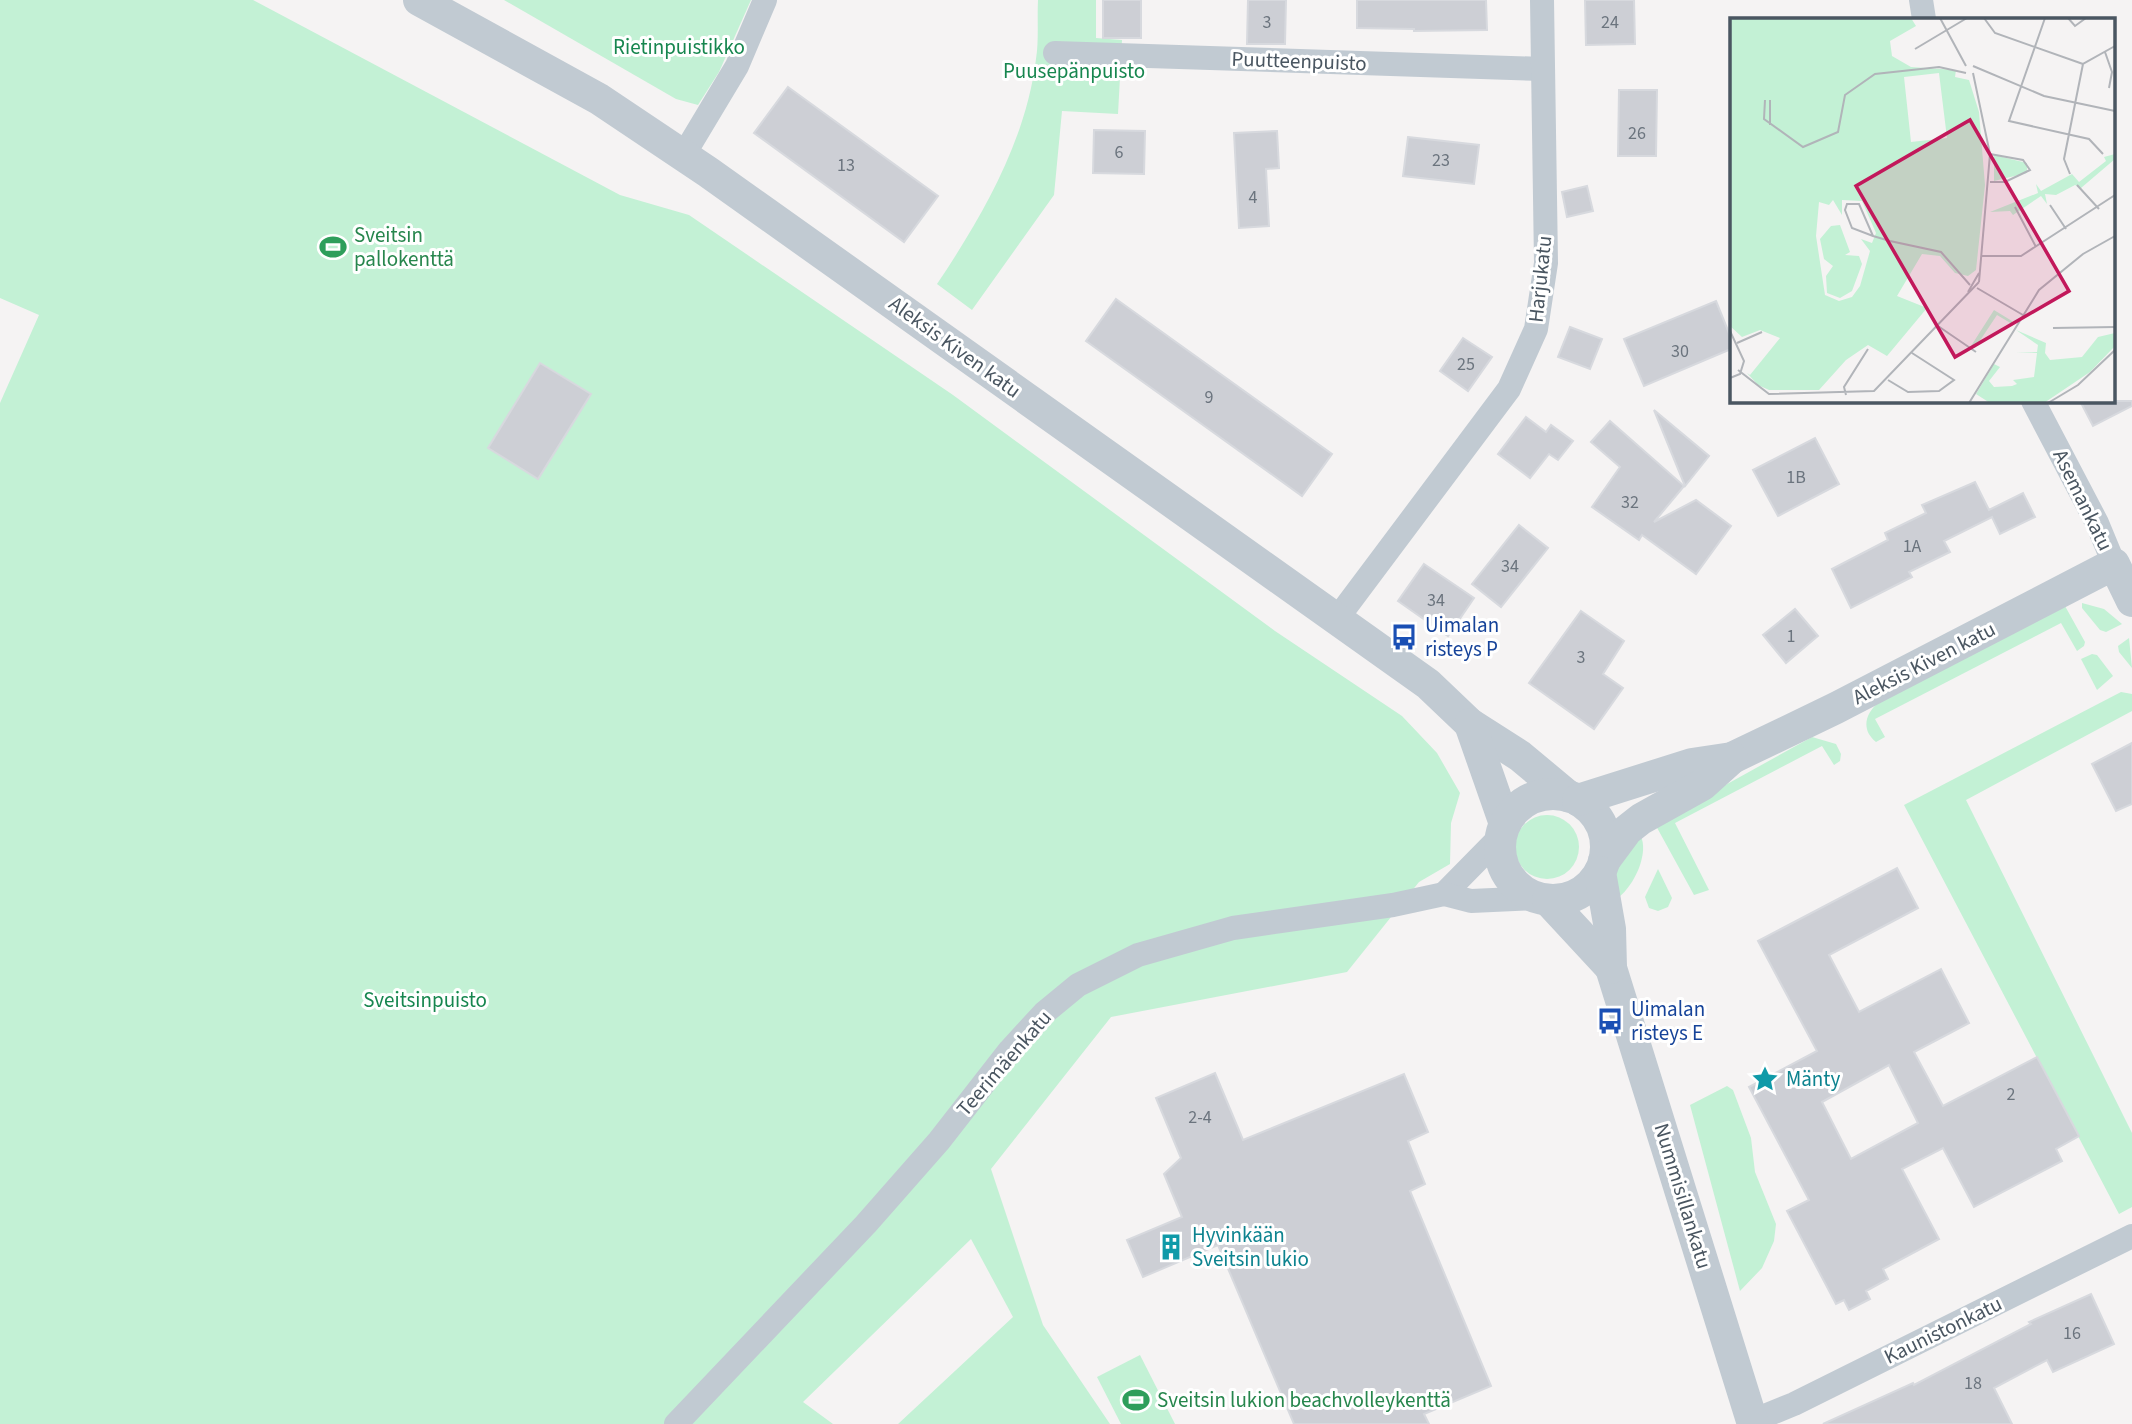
<svg xmlns="http://www.w3.org/2000/svg" width="2132" height="1424" font-family="'Source Sans 3',sans-serif">
	<style>
		.green { fill: #c3f1d5 }
		.building { fill: #cdcfd5; stroke: #d7d9de; stroke-width: 2; fill-rule: evenodd }
		.lines { fill: none; stroke-linecap: round; stroke-linejoin: round }
		.minor { stroke: #c1cad2; stroke-width: 24 }
		.tertiary { stroke: #c1cad2; stroke-width: 32 }
		.labels { text-anchor: middle; dominant-baseline: central; stroke-width: 6; stroke-linejoin: round; paint-order: stroke }
		.number-label { font-size: 18px; fill: #6b747e }
		.park-label { font-size: 21px; fill: #17864f; stroke: #fff }
		.street-label { font-size: 21px; fill: #4a5661; stroke: #fff }
		.leisure-label { font-size: 21px; fill: #27864d; stroke: #fff; text-anchor: start }
		.transit-label { font-size: 21px; fill: #164399; stroke: #fff; text-anchor: start }
		.culture-label { font-size: 21px; fill: #0d838f; stroke: #fff; text-anchor: start }
		.inset-road { fill: none; stroke: #b1b4b9; stroke-width: 2 }
		.view { fill: #c2185b; fill-opacity: 0.15; stroke: #c2185b; stroke-width: 3.5 }
		.inset-edge { fill: none; stroke: #4a5661; stroke-width: 3.5 }
	</style>
	<rect width="100%" height="100%" fill="#f5f3f3"/>
	<g class="green">
		<polygon points="0,0 253,0 620,195 689,215 953,395 1275,631 1402,716 1437,753 1460,793 1451,823 1450,864 1419,882 1347,972 1111,1017 991,1169 1043,1325 1110,1424 898,1424 1013,1317 971,1239 803,1402 833,1424 0,1424 0,403 39,315 0,298"/>
		<polygon points="504,0 751,0 719,72 698,105 676,99"/>
		<path d="M1038,0H1096V38L1122,40L1118,114L1062,111L1054,195L972,310L937,284C982,217 1026,141 1036,59C1039,40 1037,19 1038,0Z"/>
		<polygon points="2082,603 2104,609 2122,624 2106,632 2100,630 2082,608"/>
		<path d="M2065,606L2085,642L2084,646L2077,651L2061,623L1875,719L1885,737L1876,742C1861,730 1865,714 1878,703Z"/>
		<polygon points="2129,638 2132,668 2119,652 2118,646"/>
		<polygon points="2092,654 2097,655 2113,676 2097,690 2081,659"/>
		<polygon points="2121,692 2132,694 2132,711 1966,800 2132,1133 2132,1207 2119,1214 1904,805"/>
		<polygon points="1812,737 1836,744 1841,754 1840,761 1834,765 1822,746 1675,823 1709,890 1694,895 1655,824"/>
		<circle cx="1547" cy="847" r="32"/>
		<path d="M1640,834C1650,853 1634,885 1619,897L1615,866Z"/>
		<polygon points="1658,869 1672,898 1668,907 1658,911 1649,908 1645,897"/>
		<polygon points="1727,1086 1733,1090 1751,1138 1755,1172 1776,1224 1774,1241 1762,1268 1740,1291 1690,1105"/>
		<polygon points="1140,1355 1175,1424 1121,1424 1097,1377"/>
	</g>
	<g class="building">
		<rect x="1103" y="0" width="38" height="38"/>
		<polygon points="1248,0 1286,0 1285,44 1247,44"/>
		<polygon points="1357,0 1486,0 1487,30 1414,31 1414,29 1357,28"/>
		<polygon points="1585,0 1634,0 1635,44 1586,45"/>
		<polygon points="788,87 938,196 904,242 754,133"/>
		<polygon points="1619,90 1657,90 1656,156 1618,156"/>
		<polygon points="1094,130 1145,131 1144,174 1093,173"/>
		<polygon points="1277,131 1279,168 1266,169 1269,226 1239,228 1234,133"/>
		<polygon points="1408,137 1479,145 1474,184 1403,176"/>
		<polygon points="1587,186 1593,211 1567,217 1562,192"/>
		<polygon points="1116,299 1332,454 1302,496 1086,341"/>
		<polygon points="1716,301 1731,338 1731,349 1644,386 1624,339"/>
		<polygon points="1570,327 1602,339 1590,369 1558,357"/>
		<polygon points="1463,338 1492,357 1468,391 1440,371"/>
		<polygon points="540,363 591,394 538,479 488,448"/>
		<polygon points="2080,401 2132,401 2132,406 2093,426"/>
		<polygon points="1654,410 1709,456 1685,486"/>
		<polygon points="1526,417 1546,432 1551,425 1573,441 1558,460 1549,454 1530,478 1498,454"/>
		<polygon points="1610,421 1684,486 1654,522 1696,500 1731,526 1696,574 1642,535 1639,540 1592,507 1620,467 1591,442"/>
		<polygon points="1815,438 1839,484 1778,516 1753,470"/>
		<polygon points="1975,482 1989,510 2023,493 2035,517 2000,534 1992,517 1944,541 1950,552 1909,572 1912,577 1851,608 1832,569 1888,540 1885,533 1926,513 1922,505"/>
		<polygon points="1519,525 1548,548 1501,607 1472,584"/>
		<polygon points="1424,564 1474,598 1448,636 1398,601"/>
		<polygon points="1795,609 1818,636 1786,663 1763,635"/>
		<polygon points="1581,611 1624,641 1603,674 1623,688 1594,729 1529,683"/>
		<polygon points="2132,743 2132,804 2116,811 2092,764"/>
		<path d="M1897,868L1918,908L1829,955L1859,1012L1941,969L1969,1023L1914,1052L1943,1106L2037,1057L2079,1136L2056,1149L2062,1161L1974,1207L1943,1148L1902,1169L1939,1239L1883,1269L1888,1279L1866,1291L1870,1299L1849,1310L1844,1300L1836,1304L1787,1211L1809,1200L1749,1087L1817,1051L1758,941ZM1889,1065L1918,1123L1851,1159L1822,1102Z"/>
		<polygon points="1215,1073 1243,1140 1404,1074 1428,1132 1408,1141 1425,1184 1410,1191 1491,1386 1424,1414 1429,1424 1294,1424 1218,1245 1143,1277 1127,1240 1182,1217 1164,1174 1181,1158 1156,1098"/>
		<polygon points="2091,1294 2114,1344 2053,1372 2047,1360 1994,1388 2012,1424 1823,1424 1913,1383 1914,1385 2031,1324 2029,1322"/>
	</g>
	<g class="lines">
		<g class="minor">
			<polyline points="1921,0 1924,19"/>
			<polyline points="1055,53 1543,69"/>
			<polyline points="683,156 737,66 765,0"/>
			<polyline points="2033,401 2097,523 2114,564"/>
			<polyline points="1336,620 1509,389 1536,329 1546,263 1542,0"/>
			<polyline points="1444,894 1502,835"/>
			<polyline points="1752,1421 1794,1404 2132,1236"/>
			<polyline points="676,1424 866,1224 939,1141 1010,1050 1044,1013 1078,985 1138,955 1233,928 1393,905 1444,894 1471,901 1537,898"/>
		</g>
		<g class="tertiary">
			<polyline points="419,0 599,99 708,172 1428,684 1470,724 1520,756 1568,796"/>
			<polyline points="1470,724 1505,824"/>
			<circle cx="1553" cy="847" r="53"/>
			<polyline points="1578,800 1692,764 1732,758 1836,708 2114,564 2132,601"/>
			<polyline points="1604,861 1627,830 1641,819 1702,785 1732,758"/>
			<polyline points="1600,872 1610,929 1611,968 1753,1424"/>
			<polyline points="1548,900 1611,968"/>
		</g>
	</g>
	<defs>
		<g id="stadium-bare" transform="scale(2.1)"><path d="M0-5a6.5 5 0 1 0 0 10a6.5 5 0 1 0 0-10ZM-3.5-1.8h7v3.6h-7Z" fill="#2e9e5b" stroke="#fff" stroke-width="2.5" paint-order="stroke"/></g>
		<g id="bus-bare" transform="scale(2.1)"><path d="M-5-6H5V4H4V6H2V4H-2V6H-4V4H-5ZM-3.5-4V0h7V-4ZM-3.5 1.2v1.5H-2V1.2ZM2 1.2v1.5H3.5V1.2Z" fill="#1a4fb4" stroke="#fff" stroke-width="2.5" paint-order="stroke"/></g>
		<g id="sight-bare" transform="scale(2.1)"><path d="M0-6L1.8-2.2L6-1.7L2.9 1.2L3.7 5.4L0 3.3L-3.7 5.4L-2.9 1.2L-6-1.7L-1.8-2.2Z" fill="#0f9aa8" stroke="#fff" stroke-width="2.5" paint-order="stroke"/></g>
		<g id="building-bare" transform="scale(2.1)"><path d="M-4-6H4V6H1V3H-1V6H-4ZM-2.5-4.3h1.7v1.8h-1.7ZM.8-4.3h1.7v1.8H.8ZM-2.5-1h1.7V.8h-1.7ZM.8-1h1.7V.8H.8Z" fill="#0f9aa8" stroke="#fff" stroke-width="2.5" paint-order="stroke"/></g>
	</defs>
	<g fill-rule="evenodd">
		<use href="#stadium-bare" x="333" y="247"/>
		<use href="#bus-bare" x="1404" y="637"/>
		<use href="#bus-bare" x="1610" y="1021"/>
		<use href="#sight-bare" x="1765" y="1079"/>
		<use href="#building-bare" x="1171" y="1247"/>
		<use href="#stadium-bare" x="1136" y="1400"/>
	</g>
	<g class="labels">
		<g class="number-label">
			<text x="1267" y="22">3</text>
			<text x="1610" y="22">24</text>
			<text x="1637" y="133">26</text>
			<text x="1119" y="152">6</text>
			<text x="1441" y="160">23</text>
			<text x="846" y="165">13</text>
			<text x="1253" y="197">4</text>
			<text x="1680" y="351">30</text>
			<text x="1466" y="364">25</text>
			<text x="1209" y="397">9</text>
			<text x="1796" y="477">1B</text>
			<text x="1630" y="502">32</text>
			<text x="1912" y="546">1A</text>
			<text x="1510" y="566">34</text>
			<text x="1436" y="600">34</text>
			<text x="1791" y="636">1</text>
			<text x="1581" y="657">3</text>
			<text x="2011" y="1094">2</text>
			<text x="1200" y="1117">2-4</text>
			<text x="2072" y="1333">16</text>
			<text x="1973" y="1383">18</text>
		</g>
		<g class="park-label">
			<text x="679" y="47">Rietinpuistikko</text>
			<text x="1074" y="71">Puusepänpuisto</text>
			<text x="425" y="1000">Sveitsinpuisto</text>
		</g>
		<g class="street-label">
			<text transform="translate(1299 61) rotate(2)">Puutteenpuisto</text>
			<text transform="translate(1540 279) rotate(-84)">Harjukatu</text>
			<text transform="translate(955 347) rotate(36)">Aleksis Kiven katu</text>
			<text transform="translate(2083 500) rotate(64)">Asemankatu</text>
			<text transform="translate(1924 663) rotate(-27)">Aleksis Kiven katu</text>
			<text transform="translate(1004 1063) rotate(-49)">Teerimäenkatu</text>
			<text transform="translate(1683 1196) rotate(73)">Nummisillankatu</text>
			<text transform="translate(1943 1330) rotate(-26)">Kaunistonkatu</text>
		</g>
		<g class="leisure-label">
			<text x="354" y="235">Sveitsin<tspan x="354" dy="24">pallokenttä</tspan></text>
			<text x="1157" y="1400">Sveitsin lukion beachvolleykenttä</text>
		</g>
		<g class="transit-label">
			<text x="1425" y="625">Uimalan<tspan x="1425" dy="24">risteys P</tspan></text>
			<text x="1631" y="1009">Uimalan<tspan x="1631" dy="24">risteys E</tspan></text>
		</g>
		<g class="culture-label">
			<text x="1786" y="1079">Mänty</text>
			<text x="1192" y="1235">Hyvinkään<tspan x="1192" dy="24">Sveitsin lukio</tspan></text>
		</g>
	</g>
	<g transform="translate(1730 18)">
		<rect width="385" height="385" fill="#f5f3f3"/>
		<path d="M0,0H181L186,8L160,23L162,38L181,49L226,52L225,59L239,62L249,94L255,167L246,252L238,258L225,255L210,238L192,236L167,278L197,290L157,338L138,327L116,342L89,372H39L28,367L17,355L20,357L50,320L30,312L12,319L0,308ZM209,55L217,120L181,124L174,59ZM103,182L112,197V182L132,183L146,215L142,225L131,221L140,233L130,268L122,279L109,283L95,277L86,218L89,184L99,187ZM385,136V141L351,170L345,167L326,177L315,176L317,186L311,178L283,197L280,193L260,194L308,175L306,166L311,173L342,156L349,164L376,143L374,139ZM264,137L297,145V155L264,163ZM110,207L120,234L115,237L129,238L132,246L122,273L110,280L97,275L96,258L103,248L94,241L90,221L101,208ZM264,292L282,303L283,307L280,309L282,306L267,297L245,330L241,328ZM286,312L316,325L315,335L320,342L352,339L368,319L385,315V328L360,354L314,385H260L246,376L264,346L270,349L259,363L264,369L282,368L287,366L283,362L304,359L307,335L286,334H307L308,327Z" fill="#c3f1d5" fill-rule="evenodd"/>
		<path class="inset-road" d="M210,0L236,48M254,0L265,15L353,46M315,0L279,103L359,121L373,136M338,0L345,8L356,0M185,31L237,0M375,34L382,54L379,70M243,48L314,78L385,93M243,55L260,136L249,264M35,82L34,101L73,129L108,114L115,77L145,56L209,49L236,55M40,82V107M260,136L293,142L300,152L275,164H260M340,156L334,141L353,46L385,28M347,167L369,191M320,187L336,211M285,189L306,229M143,218L129,186H117L115,192L122,210L143,218L160,223L211,234L240,267M252,238H291L385,177M247,270L293,297M238,274L249,255M208,308L246,334M323,310L385,309M0,313L14,343L10,356L0,360M7,325L32,314M8,352L39,376L144,373L249,264M158,362L178,374L209,373L224,362L182,335M116,377L114,369L138,331M239,385L309,272L353,236L385,218M318,385L348,367L385,332"/>
		<path class="view" d="M240,102L339,273L225,339L126,168Z"/>
		<rect width="385" height="385" class="inset-edge"/>
	</g>
</svg>
